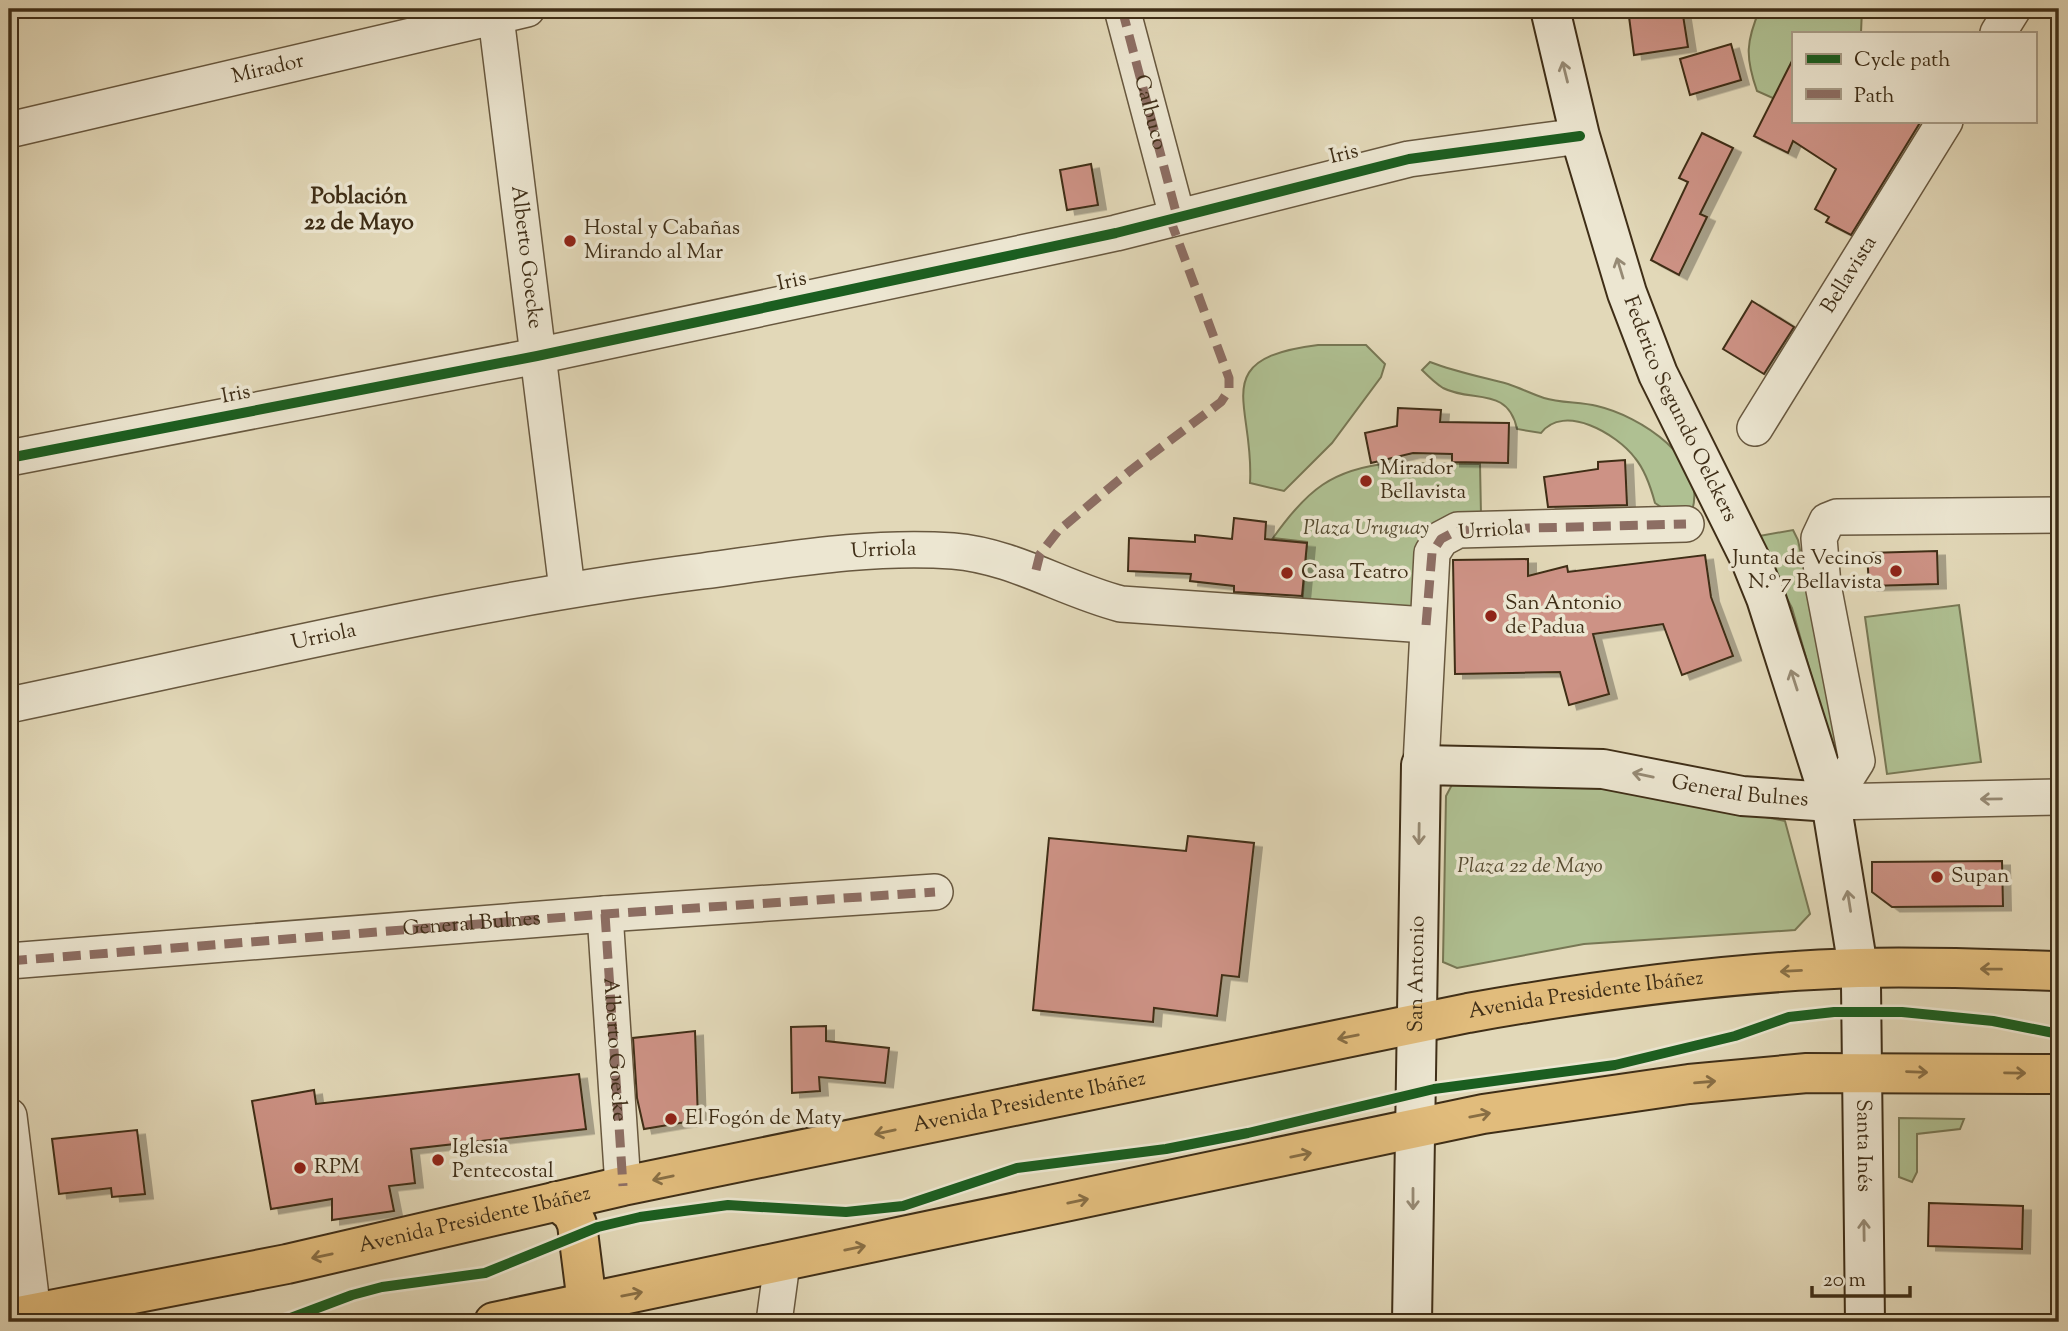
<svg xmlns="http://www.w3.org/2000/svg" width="2068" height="1331" font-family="'Sorts Mill Goudy',serif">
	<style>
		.green { fill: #afc092; stroke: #777754; stroke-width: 2 }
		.building { fill: #cd9285; stroke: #3f2e17; stroke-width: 2; filter: url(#shadow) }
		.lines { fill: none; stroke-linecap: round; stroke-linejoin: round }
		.street-casing { stroke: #68583f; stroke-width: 38 }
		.secondary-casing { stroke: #3f2e17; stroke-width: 42 }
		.primary-casing { stroke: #3f2e17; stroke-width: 42 }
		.street { stroke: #ece6d1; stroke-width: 35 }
		.secondary { stroke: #ece6d1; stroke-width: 38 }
		.primary { stroke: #e1bc7c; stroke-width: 38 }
		.quiet { stroke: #8d6e63; stroke-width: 9; stroke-dasharray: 18 9; stroke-linecap: butt }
		.cycleway-casing { stroke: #ece6d1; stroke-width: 15 }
		.cycleway { stroke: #1b5e20; stroke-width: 10 }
		.oneway { stroke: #968a74 }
		.oneway2 { stroke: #886e44 }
		.poi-dot { fill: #8f2418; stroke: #ece6d1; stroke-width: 2.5 }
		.labels { text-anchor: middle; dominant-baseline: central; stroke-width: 7; stroke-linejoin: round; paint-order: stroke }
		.street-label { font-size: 21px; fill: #3f2e17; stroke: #ece6d1 }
		.poi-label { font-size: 21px; fill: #3f2e17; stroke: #ece6d1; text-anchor: start }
		.park-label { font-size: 21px; font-style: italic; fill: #554b30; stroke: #ece6d1 }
		.neighbourhood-label { font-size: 23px; font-weight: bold; fill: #3f2e17; stroke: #ece6d1 }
	</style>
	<defs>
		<filter id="shadow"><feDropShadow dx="8" dy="4.5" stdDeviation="0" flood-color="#0004"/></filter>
	</defs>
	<rect width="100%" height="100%" fill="#e2d8b8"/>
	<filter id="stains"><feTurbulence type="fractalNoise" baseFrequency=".00286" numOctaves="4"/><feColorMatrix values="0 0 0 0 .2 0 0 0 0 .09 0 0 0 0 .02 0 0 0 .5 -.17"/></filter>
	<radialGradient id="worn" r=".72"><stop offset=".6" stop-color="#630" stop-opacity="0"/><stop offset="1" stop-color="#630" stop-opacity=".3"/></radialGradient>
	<g class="green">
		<path d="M1760,9H1862L1861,33H1793V101L1775,99L1757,91C1745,57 1746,41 1760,9Z"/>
		<path d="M1318,345H1366L1385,364L1381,377L1332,443L1284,491L1250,483C1255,404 1205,359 1318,345Z"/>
		<path d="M1430,362C1456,372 1482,377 1508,384C1520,388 1532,394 1544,398C1560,403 1580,402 1597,406C1640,416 1708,459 1692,511L1664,509L1655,503C1651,488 1645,470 1635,458C1617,434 1564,403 1541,433L1517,429C1508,386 1472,403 1443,388C1435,383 1428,376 1422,370Z"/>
		<path d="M1391,463L1480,464L1481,515H1454L1414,607L1302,606L1307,542L1273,538C1307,490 1332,469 1391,463Z"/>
		<polygon points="1793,530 1798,540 1844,762 1836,763 1792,608 1759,544 1759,536"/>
		<polygon points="1959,605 1981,762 1887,774 1865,617"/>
		<polygon points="1455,779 1607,785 1785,821 1810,914 1795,930 1584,944 1457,968 1443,962 1446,796"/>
		<polygon points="1899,1118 1964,1119 1960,1129 1917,1134 1917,1172 1912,1182 1899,1177"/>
	</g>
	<g class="building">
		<polygon points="1628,9 1682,9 1688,47 1634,55"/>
		<polygon points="1731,44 1741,80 1690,95 1680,59"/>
		<polygon points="1793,59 1793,121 1921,121 1851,235 1826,222 1829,217 1815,209 1836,169 1793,141 1788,153 1754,136"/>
		<polygon points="1702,133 1733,148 1700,214 1707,217 1679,275 1651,260 1688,182 1679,178"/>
		<polygon points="1091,164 1098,205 1067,210 1060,170"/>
		<polygon points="1752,301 1794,327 1764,374 1723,349"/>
		<polygon points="1398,408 1441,410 1440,422 1509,423 1508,463 1452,462 1452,454 1413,453 1371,463 1365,433 1397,426"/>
		<polygon points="1625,460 1627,505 1548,507 1544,477 1598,469 1598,462"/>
		<polygon points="1234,518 1266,522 1265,539 1307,543 1302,596 1234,592 1234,586 1190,581 1191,574 1128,571 1129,538 1195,542 1195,535 1232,539"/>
		<polygon points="1937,551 1938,584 1869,586 1867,553"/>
		<polygon points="1705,555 1711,597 1733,656 1682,675 1663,624 1593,634 1609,694 1569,705 1560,672 1455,674 1453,560 1528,559 1528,576 1567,566 1568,572"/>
		<polygon points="1188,836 1254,843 1239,977 1222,975 1217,1016 1154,1008 1153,1022 1033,1010 1049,838 1186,851"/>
		<polygon points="2002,861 2003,906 1892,907 1872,892 1872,862"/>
		<polygon points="826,1026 826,1041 889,1048 885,1083 819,1077 820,1091 792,1093 791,1027"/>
		<polygon points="695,1031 698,1120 644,1129 637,1098 633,1038"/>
		<polygon points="579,1074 586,1129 411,1149 415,1183 389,1186 394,1211 332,1220 332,1199 271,1209 252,1101 314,1090 316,1104"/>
		<polygon points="137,1130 145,1194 112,1197 111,1188 59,1194 52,1139"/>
		<polygon points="1929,1203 2023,1206 2022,1249 1928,1246"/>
	</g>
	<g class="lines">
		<g class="street-casing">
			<g id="street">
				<path id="s1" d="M495,9L567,589"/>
				<path id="s2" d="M1122,9L1177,216"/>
				<polyline points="1998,33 2013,9"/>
				<path id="s3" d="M9,130L527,9"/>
				<path id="s4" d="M1755,428L1945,121"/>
				<polyline points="9,458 537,356 1116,233 1409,159 1580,136"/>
				<path id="s5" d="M9,705C239,657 470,600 703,571C786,560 870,545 953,551C1014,556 1063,589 1121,604L1426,625"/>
				<polyline points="1421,765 1432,553 1441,539 1458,530 1686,524"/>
				<polyline points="1831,802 1857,761 1823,585 1819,538 1827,521 1837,517 2059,515"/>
				<polyline points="1831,802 2059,797"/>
				<polyline points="605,914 623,1186"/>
				<polyline points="9,961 605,914 935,892"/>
				<polyline points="9,1116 33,1313"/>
				<polyline points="774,1322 782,1263"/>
			</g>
		</g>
		<g class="secondary-casing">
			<g id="secondary">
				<path id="s6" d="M1550,9L1580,136L1627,293L1658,374L1751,561L1766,598L1831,802L1861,986L1865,1322"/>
				<path id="s7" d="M1412,1322L1421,765L1603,769L1742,796L1831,802"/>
			</g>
		</g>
		<g class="primary-casing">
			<g id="primary">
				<polyline points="557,1201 572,1213 577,1224 587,1303"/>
				<path id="s8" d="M9,1318L287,1264L623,1186L1468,1013C1597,990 1727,972 1858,968C1925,966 1992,969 2059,971"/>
				<polyline points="494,1322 1483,1114 1689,1084 1807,1073 2059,1074"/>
			</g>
		</g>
		<use href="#street" class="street"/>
		<use href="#secondary" class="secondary"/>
		<use href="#primary" class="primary"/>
		<g class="quiet">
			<polyline points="1122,9 1177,216"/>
			<polyline points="1036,570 1040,554 1058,531 1131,470 1221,402 1229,390 1229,378 1170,219"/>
			<polyline points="1426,625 1432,553 1441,539 1458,530 1686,524"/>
			<path id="s9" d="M605,914L623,1186"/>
			<path id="s10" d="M9,961L605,914L935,892"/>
		</g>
		<g class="cycleway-casing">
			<g id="cycleway">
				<polyline points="9,458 537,356 1116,233 1409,159 1580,136"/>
				<polyline points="280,1322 352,1295 382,1287 485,1273 598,1227 640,1217 728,1205 846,1212 903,1206 1017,1168 1166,1149 1248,1133 1434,1089 1615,1065 1735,1036 1789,1017 1834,1012 1902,1012 1993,1021 2059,1034"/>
			</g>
		</g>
		<use href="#cycleway" class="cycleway"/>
	</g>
	<defs><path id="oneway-shaft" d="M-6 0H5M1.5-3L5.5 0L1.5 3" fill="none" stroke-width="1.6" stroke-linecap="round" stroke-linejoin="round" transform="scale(1.75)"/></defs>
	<g class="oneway">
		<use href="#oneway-shaft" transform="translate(1565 72) rotate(-104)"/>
		<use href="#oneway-shaft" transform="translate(1620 268) rotate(-107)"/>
		<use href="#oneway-shaft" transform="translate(1794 680) rotate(-108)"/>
		<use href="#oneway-shaft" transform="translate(1643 775) rotate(-168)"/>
		<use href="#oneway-shaft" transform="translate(1991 799) rotate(179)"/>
		<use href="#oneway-shaft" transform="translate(1419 834) rotate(91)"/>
		<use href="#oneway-shaft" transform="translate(1849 901) rotate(-99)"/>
		<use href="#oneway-shaft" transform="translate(1413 1199) rotate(90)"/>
		<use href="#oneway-shaft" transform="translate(1864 1230) rotate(-91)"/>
	</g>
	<g class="oneway2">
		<use href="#oneway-shaft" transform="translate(1991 969) rotate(-179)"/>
		<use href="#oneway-shaft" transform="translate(1791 971) rotate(177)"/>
		<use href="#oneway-shaft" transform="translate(1348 1037) rotate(169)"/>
		<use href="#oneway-shaft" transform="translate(1917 1072) rotate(2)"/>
		<use href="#oneway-shaft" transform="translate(2015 1073) rotate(1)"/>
		<use href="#oneway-shaft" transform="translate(1705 1082) rotate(-5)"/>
		<use href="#oneway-shaft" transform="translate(1480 1115) rotate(-11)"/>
		<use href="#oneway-shaft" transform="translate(885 1132) rotate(168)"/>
		<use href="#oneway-shaft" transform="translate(1301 1155) rotate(-12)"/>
		<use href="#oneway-shaft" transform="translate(663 1178) rotate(168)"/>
		<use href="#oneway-shaft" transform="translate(1078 1201) rotate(-12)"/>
		<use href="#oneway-shaft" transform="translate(855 1248) rotate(-12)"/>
		<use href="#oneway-shaft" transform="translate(322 1256) rotate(168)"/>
		<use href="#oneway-shaft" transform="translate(632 1294) rotate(-11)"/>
	</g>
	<g class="poi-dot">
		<circle cx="570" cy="241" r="7"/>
		<circle cx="1366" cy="481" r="7"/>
		<circle cx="1896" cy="571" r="7"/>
		<circle cx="1287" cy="573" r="7"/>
		<circle cx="1491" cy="616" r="7"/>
		<circle cx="1937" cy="877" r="7"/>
		<circle cx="671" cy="1119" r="7"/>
		<circle cx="438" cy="1160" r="7"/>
		<circle cx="300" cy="1168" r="7"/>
	</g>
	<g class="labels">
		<g class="street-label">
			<text stroke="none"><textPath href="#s3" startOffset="266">Mirador</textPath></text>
			<text stroke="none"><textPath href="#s2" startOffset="107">Calbuco</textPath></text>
			<text transform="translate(1344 155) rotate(-14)">Iris</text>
			<text stroke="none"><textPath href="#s1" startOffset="250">Alberto Goecke</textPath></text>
			<text stroke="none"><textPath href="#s4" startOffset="180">Bellavista</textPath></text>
			<text transform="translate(792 282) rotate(-12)">Iris</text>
			<text transform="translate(236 395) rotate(-11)">Iris</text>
			<text stroke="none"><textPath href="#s6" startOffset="422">Federico Segundo Oelckers</textPath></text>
			<text transform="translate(1491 531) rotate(-5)">Urriola</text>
			<text stroke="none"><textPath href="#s5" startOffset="889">Urriola</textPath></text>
			<text stroke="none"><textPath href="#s5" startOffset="322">Urriola</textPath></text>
			<text stroke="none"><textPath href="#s7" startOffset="878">General Bulnes</textPath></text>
			<text stroke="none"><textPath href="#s10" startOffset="464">General Bulnes</textPath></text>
			<text stroke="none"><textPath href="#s7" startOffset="348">San Antonio</textPath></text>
			<text stroke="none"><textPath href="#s8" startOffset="1610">Avenida Presidente Ibáñez</textPath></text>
			<text stroke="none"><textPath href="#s9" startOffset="136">Alberto Goecke</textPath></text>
			<text stroke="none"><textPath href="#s8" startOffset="1043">Avenida Presidente Ibáñez</textPath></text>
			<text stroke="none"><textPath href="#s6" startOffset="1190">Santa Inés</textPath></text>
			<text stroke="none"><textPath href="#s8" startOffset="476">Avenida Presidente Ibáñez</textPath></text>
		</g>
		<g class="poi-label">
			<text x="584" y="229">Hostal y Cabañas<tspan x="584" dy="24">Mirando al Mar</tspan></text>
			<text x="1380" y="469">Mirador<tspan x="1380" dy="24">Bellavista</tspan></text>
			<text x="1882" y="559" text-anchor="end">Junta de Vecinos<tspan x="1882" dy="24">N.º 7 Bellavista</tspan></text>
			<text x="1301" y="573">Casa Teatro</text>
			<text x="1505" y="604">San Antonio<tspan x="1505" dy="24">de Padua</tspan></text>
			<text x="1951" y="877">Supan</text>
			<text x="685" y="1119">El Fogón de Maty</text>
			<text x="452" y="1148">Iglesia<tspan x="452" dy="24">Pentecostal</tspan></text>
			<text x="314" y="1168">RPM</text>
		</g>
		<g class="park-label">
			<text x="1366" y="529">Plaza Uruguay</text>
			<text x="1530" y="867">Plaza 22 de Mayo</text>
		</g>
		<g class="neighbourhood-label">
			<text x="359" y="197">Población<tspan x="359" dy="26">22 de Mayo</tspan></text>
		</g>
	</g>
	<rect width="2068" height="1331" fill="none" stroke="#e2d8b8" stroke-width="35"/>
	<rect x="10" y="10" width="2047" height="1310" fill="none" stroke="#3f2e17" stroke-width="3.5"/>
	<rect x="18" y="18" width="2033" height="1296" fill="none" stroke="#3f2e17" stroke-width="2"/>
	<rect x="1792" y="32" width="245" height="91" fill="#ece6d1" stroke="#a79c87" stroke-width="2"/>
	<rect x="1806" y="54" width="35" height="10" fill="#1b5e20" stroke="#a79c87" stroke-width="2"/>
	<text x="1854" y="66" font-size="21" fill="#3f2e17">Cycle path</text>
	<rect x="1806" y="89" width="35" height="10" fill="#8d6e63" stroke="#a79c87" stroke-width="2"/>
	<text x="1854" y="102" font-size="21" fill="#3f2e17">Path</text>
	<path d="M1812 1286v10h98v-10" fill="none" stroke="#3f2e17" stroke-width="3.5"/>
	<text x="1823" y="1286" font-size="21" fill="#3f2e17" stroke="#ece6d1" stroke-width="5" paint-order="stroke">20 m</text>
	<rect width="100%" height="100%" filter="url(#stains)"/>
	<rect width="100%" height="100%" fill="url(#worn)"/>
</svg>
